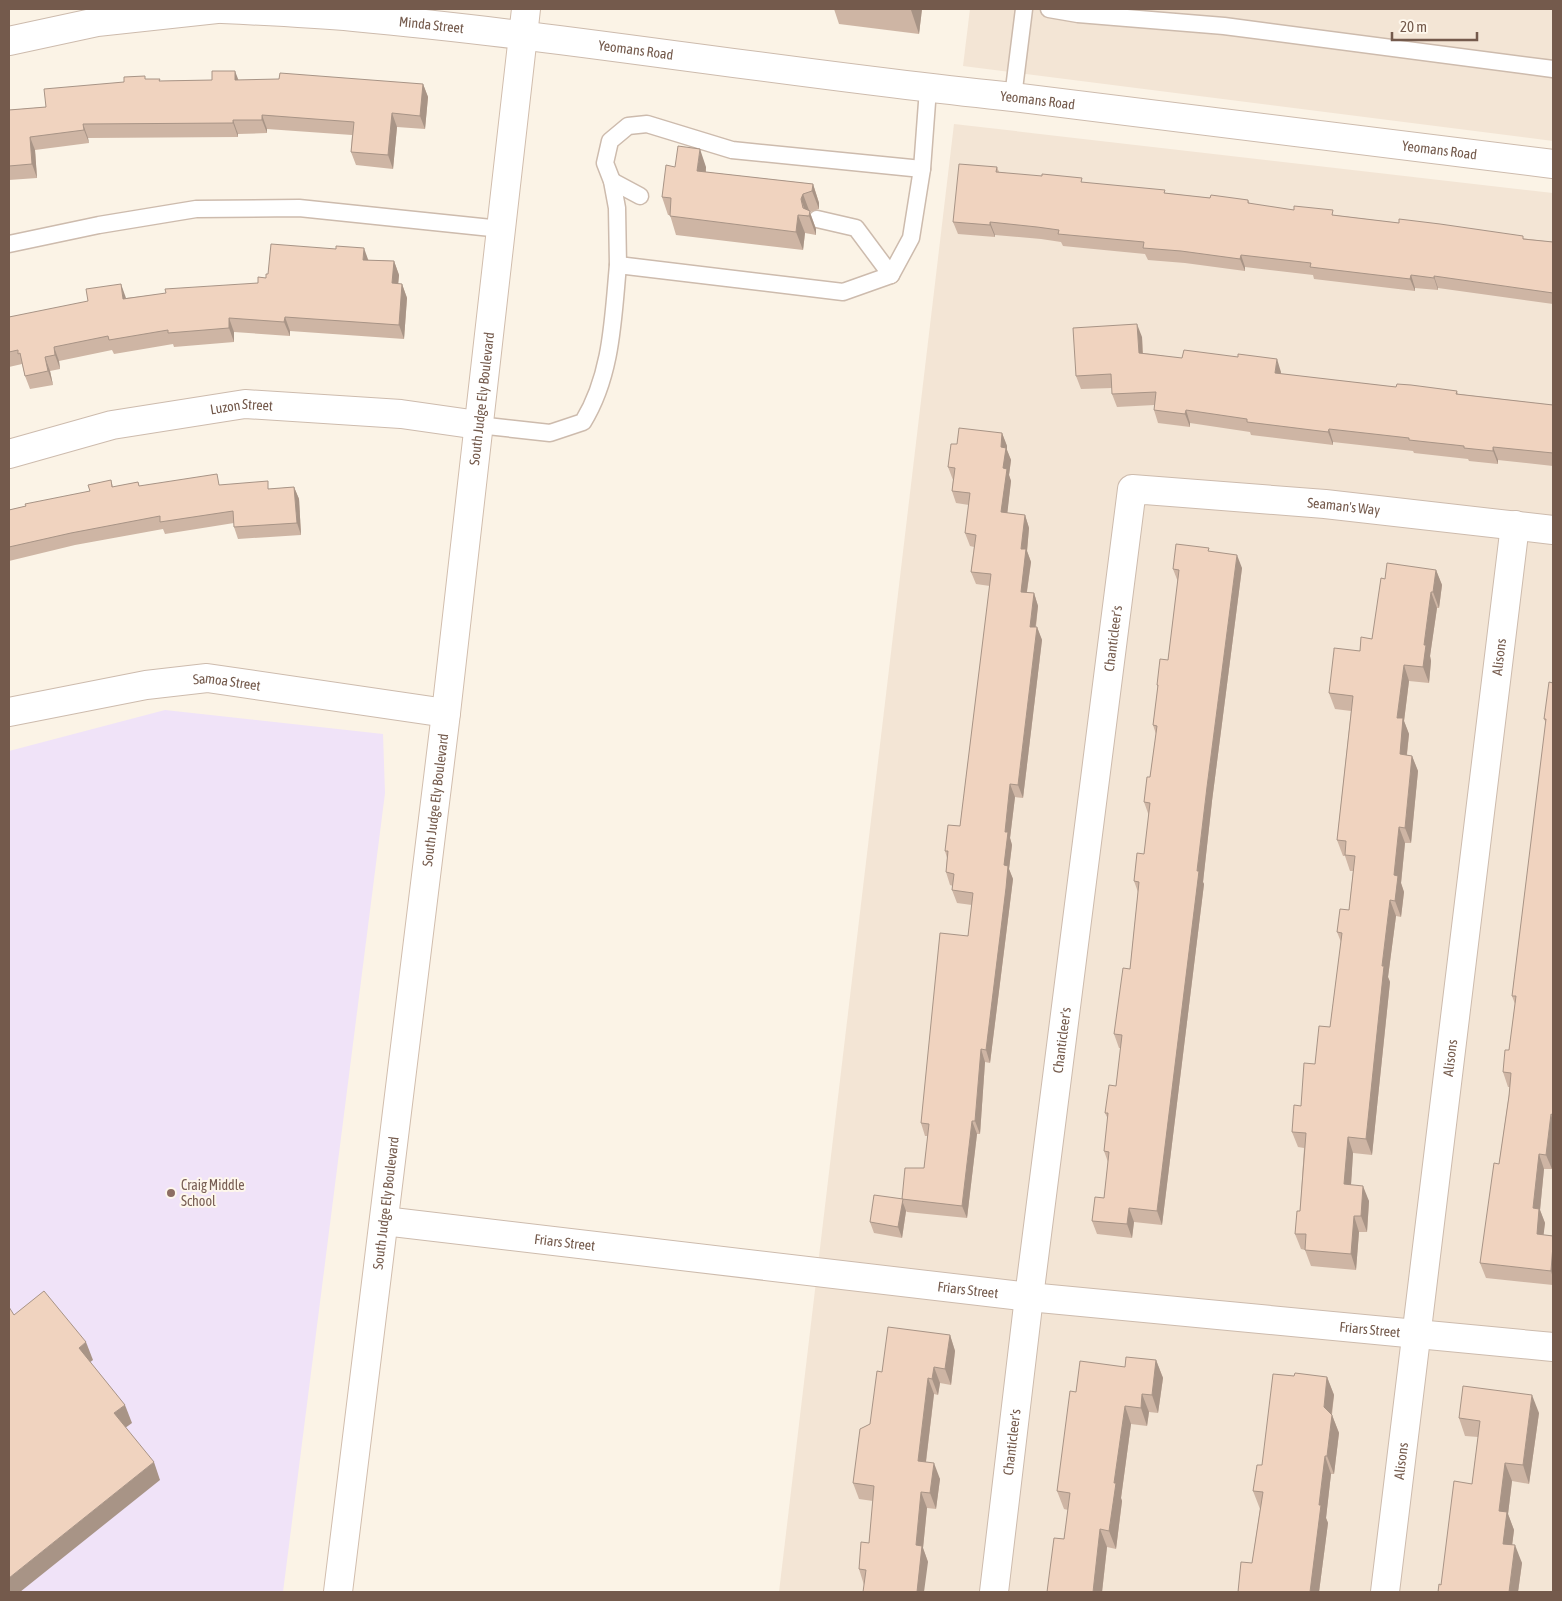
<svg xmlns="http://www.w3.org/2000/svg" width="1562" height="1601" font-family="'Asap Condensed',sans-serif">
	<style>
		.residential { fill: #f3e5d5 }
		.education { fill: #f0e3f8 }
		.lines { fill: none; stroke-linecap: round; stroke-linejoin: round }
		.lane-casing { stroke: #cdbbad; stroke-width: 19 }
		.street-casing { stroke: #cdbbad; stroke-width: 30 }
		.secondary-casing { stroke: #d1bdad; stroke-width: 30 }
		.lane { stroke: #fff; stroke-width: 16 }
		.street { stroke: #fff; stroke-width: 28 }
		.secondary { stroke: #fff; stroke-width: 28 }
		.wall { fill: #ceb5a4 }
		.shaded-wall { fill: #a89486 }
		.building { fill: #f0d3bf; stroke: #a89486 }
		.education-dot { fill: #8d6e63; stroke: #fef7ec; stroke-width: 2 }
		.labels { text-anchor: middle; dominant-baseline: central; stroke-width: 4; stroke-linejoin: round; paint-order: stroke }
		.street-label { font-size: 14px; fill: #745a4c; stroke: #fef7ec }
		.education-label { font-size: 14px; fill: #785e54; stroke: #fef7ec; text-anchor: start }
	</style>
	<rect width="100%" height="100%" fill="#fbf3e6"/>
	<g class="residential">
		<polygon points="970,9 1553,9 1553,141 963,66"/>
		<polygon points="954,124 1553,193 1553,1592 779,1592"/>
	</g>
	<polygon class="education" points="165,710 383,734 385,793 283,1592 9,1592 9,751"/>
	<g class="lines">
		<g class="lane-casing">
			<g id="lane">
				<polyline points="1049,9 1078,14 1224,26 1553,69"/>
				<polyline points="1013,97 1024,9"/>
				<polyline points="612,181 640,196"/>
				<polyline points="817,219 856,228 891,275"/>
				<polyline points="9,244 99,225 196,209 299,208 501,229"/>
				<polyline points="618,265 617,208 612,181 605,163 610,141 628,126 647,124 732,150 922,169"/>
				<path d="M478,425L550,433L583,422C612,375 613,318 618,265L843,292L891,275L911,238L922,169L928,89"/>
			</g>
		</g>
		<g class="street-casing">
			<g id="street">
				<path id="s1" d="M222,9C266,11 310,13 354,17C574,37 793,75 1013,97L1553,164"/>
				<polyline points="9,41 97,22 217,9"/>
				<path id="s2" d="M9,454L112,425L245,404L401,414L478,425"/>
				<path id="s3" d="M9,712L146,685L207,678L446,713"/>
				<path id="s4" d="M384,1221L1029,1297L1553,1347"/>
				<path id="s5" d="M994,1592L1029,1297L1132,489L1325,504L1553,530"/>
				<path id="s6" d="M1385,1592L1515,525"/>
			</g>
		</g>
		<g class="secondary-casing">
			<g id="secondary">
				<path id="s7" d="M338,1592L446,713L526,9"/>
			</g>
		</g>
		<use href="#lane" class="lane"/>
		<use href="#street" class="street"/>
		<use href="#secondary" class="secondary"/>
	</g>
	<g class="wall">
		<polygon points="834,9 922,9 919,34 839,24"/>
		<polygon points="146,79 160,81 238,80 423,84 428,97 425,129 397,127 393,169 356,165 351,152 352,135 267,129 267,133 238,134 238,137 88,138 89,143 35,150 37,178 9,180 9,110 46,107"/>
		<polygon points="675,167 706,167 706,172 813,184 819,203 819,209 810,212 816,229 816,235 805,233 803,250 676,235 670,215 668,215 662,197"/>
		<polygon points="997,167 999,172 1166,193 1210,198 1248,200 1250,204 1294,210 1553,242 1553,304 1438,288 1438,290 1415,288 1415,291 1314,279 1313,275 1245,267 1245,271 1185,263 1148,260 1145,254 1063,246 1061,242 1041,239 995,235 995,237 958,234 953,222"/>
		<polygon points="368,260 394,261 399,275 398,284 402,284 407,298 404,339 290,331 290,336 234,332 234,342 174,347 173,344 114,354 112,350 59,361 60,369 50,371 53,385 30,389 25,376 22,364 9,367 9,317 126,298 258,283 266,278 268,274"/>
		<polygon points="1142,337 1143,353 1281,372 1281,374 1396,387 1457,391 1458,394 1553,405 1553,466 1498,460 1498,464 1469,461 1468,459 1414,453 1413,451 1333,442 1333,445 1251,435 1250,432 1190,423 1190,427 1158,423 1154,410 1154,405 1117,407 1112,394 1112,388 1081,389 1076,376"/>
		<polygon points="1002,433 1007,446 1007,450 1011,460 1009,475 1011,481 1007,513 1025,515 1029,528 1027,551 1031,562 1027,592 1034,593 1038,606 1036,627 1037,627 1042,640 1023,798 1015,797 1010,838 1012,845 1009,869 1013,879 990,1063 985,1062 980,1134 977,1134 967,1218 907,1212 906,1211 902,1238 874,1233 870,1222 902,1199 924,1168 928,1136 925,1136 921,1123 968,936 972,905 957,903 952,890 953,886 950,885 946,872 947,858 945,851 960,826 990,586 976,584 971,572 974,547 970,546 965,533 969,505 956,503 952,491 953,480 948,467 957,444"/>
		<polygon points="111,480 113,487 138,482 139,486 221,485 270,489 294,487 299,499 301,535 238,539 234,527 234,523 165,534 163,529 75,545 9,561 9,510 90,491"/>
		<polygon points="1210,551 1242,568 1212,801 1203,882 1204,884 1162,1225 1134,1222 1132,1238 1097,1234 1092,1221 1104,1198 1108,1162 1104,1151 1108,1119 1105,1113 1116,1086 1121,1048 1119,1048 1114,1034 1130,969 1138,892 1134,881 1144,854 1149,816 1144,802 1150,777 1156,734 1153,725 1158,688 1157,685 1168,660 1178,582 1173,569"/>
		<polygon points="1436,570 1442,585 1439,608 1437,608 1430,656 1431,661 1429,683 1409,681 1404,721 1409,734 1407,755 1412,756 1418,771 1411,843 1405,843 1401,883 1404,892 1401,917 1396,916 1388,977 1390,982 1372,1155 1353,1153 1351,1185 1369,1201 1367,1232 1359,1232 1356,1270 1311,1266 1305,1250 1301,1249 1295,1234 1300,1211 1304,1148 1298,1147 1292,1132 1315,1064 1330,1027 1341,942 1337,932 1349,910 1353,871 1350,871 1345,856 1343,856 1337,840 1351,711 1335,709 1329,693 1360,651 1372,639 1385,579"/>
		<polygon points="1553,683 1553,1153 1552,1169 1544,1169 1540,1210 1545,1223 1543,1235 1553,1236 1553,1285 1486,1278 1480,1263 1499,1164 1510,1087 1508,1087 1503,1072 1509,1050 1515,1004 1512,996 1546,723 1544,719"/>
		<polygon points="950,1335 955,1351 951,1385 940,1383 938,1395 934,1394 926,1462 940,1479 936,1509 927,1508 923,1548 928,1562 864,1585 859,1569 869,1543 873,1501 859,1499 853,1483 870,1424 882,1372"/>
		<polygon points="1156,1360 1163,1378 1158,1413 1149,1412 1147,1426 1131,1424 1121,1498 1122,1501 1116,1549 1107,1547 1102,1592 1047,1592 1064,1539 1068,1510 1064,1509 1057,1491 1076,1392 1125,1367"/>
		<polygon points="1294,1376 1327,1377 1334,1395 1332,1415 1339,1433 1334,1474 1331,1474 1326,1518 1328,1523 1319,1592 1238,1592 1252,1563 1260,1509 1253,1491"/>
		<polygon points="1539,1413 1529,1484 1512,1481 1508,1514 1514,1530 1512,1545 1522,1563 1518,1592 1438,1592 1441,1585 1472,1484 1478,1437 1465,1436 1459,1418"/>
	</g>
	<g class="shaded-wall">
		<polygon points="911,9 922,9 919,34 911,10"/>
		<polygon points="235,71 240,84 235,80"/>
		<polygon points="423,84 428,97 425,129 420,116"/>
		<polygon points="392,113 397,127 393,169 388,155"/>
		<polygon points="262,115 267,129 267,133 262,120"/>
		<polygon points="233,120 238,134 238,137 233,123"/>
		<polygon points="83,124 88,138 89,143 84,130"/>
		<polygon points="30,137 35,150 37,178 32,164"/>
		<polygon points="700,149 706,167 704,189 697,171"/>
		<polygon points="813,184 819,203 819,209 812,191"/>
		<polygon points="803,194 816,229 816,235 809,216 810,213 807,217 801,199"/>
		<polygon points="798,215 805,233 803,250 796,232"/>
		<polygon points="990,222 995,235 995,237 990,225"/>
		<polygon points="364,248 369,262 363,260"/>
		<polygon points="1241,255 1245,267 1245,271 1240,259"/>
		<polygon points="394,261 399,275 397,297 392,283"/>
		<polygon points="1411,275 1415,288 1415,291 1410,279"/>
		<polygon points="1434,276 1438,288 1438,290 1434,278"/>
		<polygon points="121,284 126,298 128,313 123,299"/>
		<polygon points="402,284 407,298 404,339 399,325"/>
		<polygon points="285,317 290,331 290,336 284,322"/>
		<polygon points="229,318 234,332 234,342 229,328"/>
		<polygon points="1137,324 1142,337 1143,365 1139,353"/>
		<polygon points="54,347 59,361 60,369 55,355"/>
		<polygon points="45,357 50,371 53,385 48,371"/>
		<polygon points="1277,359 1281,372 1279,386 1275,373"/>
		<polygon points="1186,410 1190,423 1190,427 1185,414"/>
		<polygon points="1329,429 1333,442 1333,445 1328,432"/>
		<polygon points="1002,433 1007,446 1007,450 1011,460 1009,475 1011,481 1006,525 1001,512 1003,468 1001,447"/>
		<polygon points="1493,447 1498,460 1498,464 1493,451"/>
		<polygon points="294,487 299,499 301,535 297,523"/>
		<polygon points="1025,515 1029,528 1027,551 1031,562 1025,604 1021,592 1021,549"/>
		<polygon points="1237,555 1242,568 1212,801 1203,882 1204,884 1162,1225 1157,1211 1207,787"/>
		<polygon points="1436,570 1442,585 1439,608 1433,592"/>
		<polygon points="1431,592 1437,608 1430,656 1431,661 1429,683 1423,667 1424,645"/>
		<polygon points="1034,593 1038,606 1034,639 1030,627"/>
		<polygon points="1037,627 1042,640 1023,798 1018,785"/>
		<polygon points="1404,665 1409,681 1404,721 1409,734 1405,770 1400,754 1397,718"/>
		<polygon points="1412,756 1418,771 1411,843 1405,828"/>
		<polygon points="1010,784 1015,797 1010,838 1012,845 1009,869 1013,879 990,1063 986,1050 1004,865 1005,832"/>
		<polygon points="1399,827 1405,843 1401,883 1404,892 1401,917 1395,901 1394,875"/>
		<polygon points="1390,900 1396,916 1388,977 1390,982 1372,1155 1366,1139 1382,966"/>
		<polygon points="981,1049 985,1062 980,1134 975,1121"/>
		<polygon points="1551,1114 1553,1122 1553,1153 1552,1169 1546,1155"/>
		<polygon points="972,1121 977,1134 967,1218 962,1206"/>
		<polygon points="1348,1137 1353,1153 1350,1200 1344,1184"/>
		<polygon points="1539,1154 1544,1169 1540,1210 1545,1223 1542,1248 1537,1234 1533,1208"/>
		<polygon points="1363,1186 1369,1201 1367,1232 1361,1216"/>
		<polygon points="902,1200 906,1211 902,1238 898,1227"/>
		<polygon points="1129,1208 1134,1222 1132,1238 1127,1224"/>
		<polygon points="1354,1216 1359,1232 1356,1270 1351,1254"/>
		<polygon points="1553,1245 1553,1278 1551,1271"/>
		<polygon points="950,1335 955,1351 951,1385 945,1369"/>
		<polygon points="86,1342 93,1360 85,1366 79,1348"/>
		<polygon points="1156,1360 1163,1378 1158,1413 1152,1395"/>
		<polygon points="934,1367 940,1383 938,1395 932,1379"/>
		<polygon points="1327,1377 1334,1395 1330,1425 1324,1407"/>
		<polygon points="928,1378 934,1394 924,1477 918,1461"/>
		<polygon points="1142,1394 1149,1412 1147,1426 1141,1408"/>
		<polygon points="1532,1395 1539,1413 1529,1484 1523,1465"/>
		<polygon points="125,1405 132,1423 121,1431 114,1413"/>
		<polygon points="1125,1406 1131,1424 1121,1498 1122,1501 1116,1549 1109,1531 1114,1483"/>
		<polygon points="1332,1415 1339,1433 1334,1474 1327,1456"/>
		<polygon points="1325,1456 1331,1474 1326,1518 1328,1523 1319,1592 1310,1592 1319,1505"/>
		<polygon points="154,1462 160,1480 20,1592 9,1592 9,1578"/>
		<polygon points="934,1463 940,1479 936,1509 930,1493"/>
		<polygon points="1505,1463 1512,1481 1508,1514 1514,1530 1510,1562 1503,1544 1499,1511"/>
		<polygon points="921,1492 927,1508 923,1548 928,1562 924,1592 917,1592 916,1545"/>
		<polygon points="1100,1529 1107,1547 1102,1592 1093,1592"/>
		<polygon points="1515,1545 1522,1563 1518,1592 1509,1592"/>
	</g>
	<g class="building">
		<polygon points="212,71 235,71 235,80 279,79 280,73 423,84 420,116 392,113 388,155 351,152 354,122 262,115 262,120 233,120 233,123 83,124 84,130 30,137 32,164 9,166 9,110 46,107 44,89 124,82 124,77 145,76 145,79 160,79 159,81 212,80"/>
		<polygon points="678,146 700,149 697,171 813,184 812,191 803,194 801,199 803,208 810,211 809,216 798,215 796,232 670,216 671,198 662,197 666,165 675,167"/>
		<polygon points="959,164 997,167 996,172 1042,176 1042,174 1082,178 1081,182 1165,190 1164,193 1210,198 1211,195 1248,200 1248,203 1294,210 1294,206 1333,210 1332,215 1399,223 1399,219 1440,224 1523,236 1523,239 1553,242 1553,293 1434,276 1434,278 1411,275 1410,279 1310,267 1311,263 1241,255 1240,259 1181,251 1143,248 1144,242 1058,234 1059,230 1037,227 990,222 990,225 953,222"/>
		<polygon points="271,244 336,249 336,246 364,248 363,260 394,261 392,283 402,284 399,325 285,317 284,322 229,318 229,328 168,333 168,330 109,340 108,336 54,347 55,355 45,357 48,371 25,376 20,353 18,354 18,350 9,352 9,317 88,301 86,289 121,284 123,299 166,293 165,289 258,283 258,277 266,278 266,274 268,274"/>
		<polygon points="1137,324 1139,353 1182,358 1184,350 1238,357 1238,354 1277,359 1275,373 1396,387 1397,384 1411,385 1457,391 1456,394 1553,405 1553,453 1493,447 1493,451 1464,448 1464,446 1409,440 1409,438 1329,429 1328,432 1247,422 1247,419 1186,410 1185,414 1154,410 1156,392 1112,394 1111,374 1076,376 1073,328"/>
		<polygon points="959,428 1002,433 1001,447 1006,448 1003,468 1007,469 1001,512 1025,515 1021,549 1026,549 1021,592 1034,593 1030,627 1037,627 1018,785 1010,784 1005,832 1008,832 1004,865 1008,866 1006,888 986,1050 981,1049 975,1121 972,1121 962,1206 902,1199 905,1168 924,1168 929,1124 921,1123 940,933 968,936 973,893 952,890 954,874 946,872 948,851 945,851 948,825 960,826 991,574 971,572 976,535 965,533 970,493 952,491 955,468 948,467 951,444 957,444"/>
		<polygon points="217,474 219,485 268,481 268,489 294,487 297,523 234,527 233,511 160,522 160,516 71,533 9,547 9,510 26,506 25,504 90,491 88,485 111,480 112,487 138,482 139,486"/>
		<polygon points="1176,544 1209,548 1208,551 1237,555 1207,787 1197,871 1199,871 1157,1211 1129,1208 1127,1224 1092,1221 1095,1197 1104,1198 1109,1152 1104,1151 1108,1113 1105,1113 1109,1085 1116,1086 1122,1035 1114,1034 1123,968 1130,969 1139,882 1134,881 1137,853 1144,854 1150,803 1144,802 1147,777 1150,777 1157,726 1153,725 1158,685 1157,685 1160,659 1168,660 1179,570 1173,569"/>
		<polygon points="1387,563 1436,570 1433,592 1431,592 1424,645 1426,645 1423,667 1404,665 1397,718 1403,718 1400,754 1412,756 1405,828 1399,827 1394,875 1398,876 1395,901 1390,900 1382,966 1384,966 1366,1139 1348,1137 1344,1184 1363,1186 1361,1216 1354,1216 1351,1254 1305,1250 1306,1234 1295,1234 1297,1211 1300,1211 1306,1133 1292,1132 1294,1105 1301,1106 1304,1063 1315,1064 1319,1026 1330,1027 1342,933 1337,932 1340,909 1349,910 1355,856 1345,855 1346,841 1337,840 1353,696 1329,693 1334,650 1334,648 1360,651 1361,637 1372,639 1381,578 1385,579"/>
		<polygon points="1549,682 1553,683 1553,1115 1551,1114 1546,1155 1539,1154 1533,1208 1539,1209 1537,1234 1553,1236 1553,1245 1551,1271 1480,1263 1494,1163 1499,1164 1509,1096 1511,1073 1503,1072 1505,1050 1509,1050 1516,996 1512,996 1546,719 1544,719"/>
		<polygon points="874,1195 903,1199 898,1227 870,1222"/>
		<polygon points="44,1291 86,1342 79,1348 125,1405 114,1413 154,1462 9,1578 9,1307 14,1315"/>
		<polygon points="888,1327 950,1335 945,1369 934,1367 932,1379 928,1378 918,1461 934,1463 930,1493 921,1492 916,1545 922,1546 917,1592 863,1592 866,1570 859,1569 861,1542 869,1543 874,1486 853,1483 860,1429 870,1424 877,1371 882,1372"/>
		<polygon points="1126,1357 1156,1360 1152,1395 1142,1394 1141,1408 1125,1406 1114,1483 1116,1483 1109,1531 1100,1529 1093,1592 1047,1592 1054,1538 1064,1539 1070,1493 1057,1491 1070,1391 1076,1392 1080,1361 1125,1367"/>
		<polygon points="1295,1373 1327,1377 1324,1407 1332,1415 1327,1456 1325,1456 1319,1505 1321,1505 1310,1592 1238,1592 1241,1562 1252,1563 1263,1492 1253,1491 1257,1465 1262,1465 1273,1374 1294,1376"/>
		<polygon points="1463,1386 1532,1395 1523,1465 1505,1463 1499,1511 1507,1512 1503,1544 1515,1545 1509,1592 1438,1592 1439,1584 1441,1585 1454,1481 1472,1484 1480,1421 1459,1418"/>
	</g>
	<circle class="education-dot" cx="171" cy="1193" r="5"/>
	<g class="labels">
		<g class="street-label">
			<text stroke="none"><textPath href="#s1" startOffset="210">Minda Street</textPath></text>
			<text stroke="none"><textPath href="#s1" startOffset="416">Yeomans Road</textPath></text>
			<text stroke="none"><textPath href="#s1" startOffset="821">Yeomans Road</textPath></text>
			<text stroke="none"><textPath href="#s1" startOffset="1226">Yeomans Road</textPath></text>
			<text stroke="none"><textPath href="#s7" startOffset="1202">South Judge Ely Boulevard</textPath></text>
			<text stroke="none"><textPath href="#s2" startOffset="238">Luzon Street</textPath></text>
			<text stroke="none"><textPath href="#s5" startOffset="1324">Seaman's Way</textPath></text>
			<text stroke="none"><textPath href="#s5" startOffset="961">Chanticleer's</textPath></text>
			<text stroke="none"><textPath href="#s6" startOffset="942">Alisons</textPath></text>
			<text stroke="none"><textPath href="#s3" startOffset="221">Samoa Street</textPath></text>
			<text stroke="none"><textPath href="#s7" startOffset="798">South Judge Ely Boulevard</textPath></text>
			<text stroke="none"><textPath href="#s5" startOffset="556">Chanticleer's</textPath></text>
			<text stroke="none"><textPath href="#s6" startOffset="538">Alisons</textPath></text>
			<text stroke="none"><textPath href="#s7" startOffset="392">South Judge Ely Boulevard</textPath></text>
			<text stroke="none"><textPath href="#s4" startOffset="182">Friars Street</textPath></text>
			<text stroke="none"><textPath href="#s4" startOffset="588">Friars Street</textPath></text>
			<text stroke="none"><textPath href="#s4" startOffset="992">Friars Street</textPath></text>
			<text stroke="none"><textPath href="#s5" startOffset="151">Chanticleer's</textPath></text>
			<text stroke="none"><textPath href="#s6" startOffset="132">Alisons</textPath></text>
		</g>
		<g class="education-label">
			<text x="181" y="1185">Craig Middle<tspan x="181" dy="16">School</tspan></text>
		</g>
	</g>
	<rect width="1562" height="1601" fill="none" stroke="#745a4c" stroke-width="20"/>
	<path d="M1392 32v8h85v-8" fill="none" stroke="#745a4c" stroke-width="2.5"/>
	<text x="1400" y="32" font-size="15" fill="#745a4c" stroke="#fef7ec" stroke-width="4" paint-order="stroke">20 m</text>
</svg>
